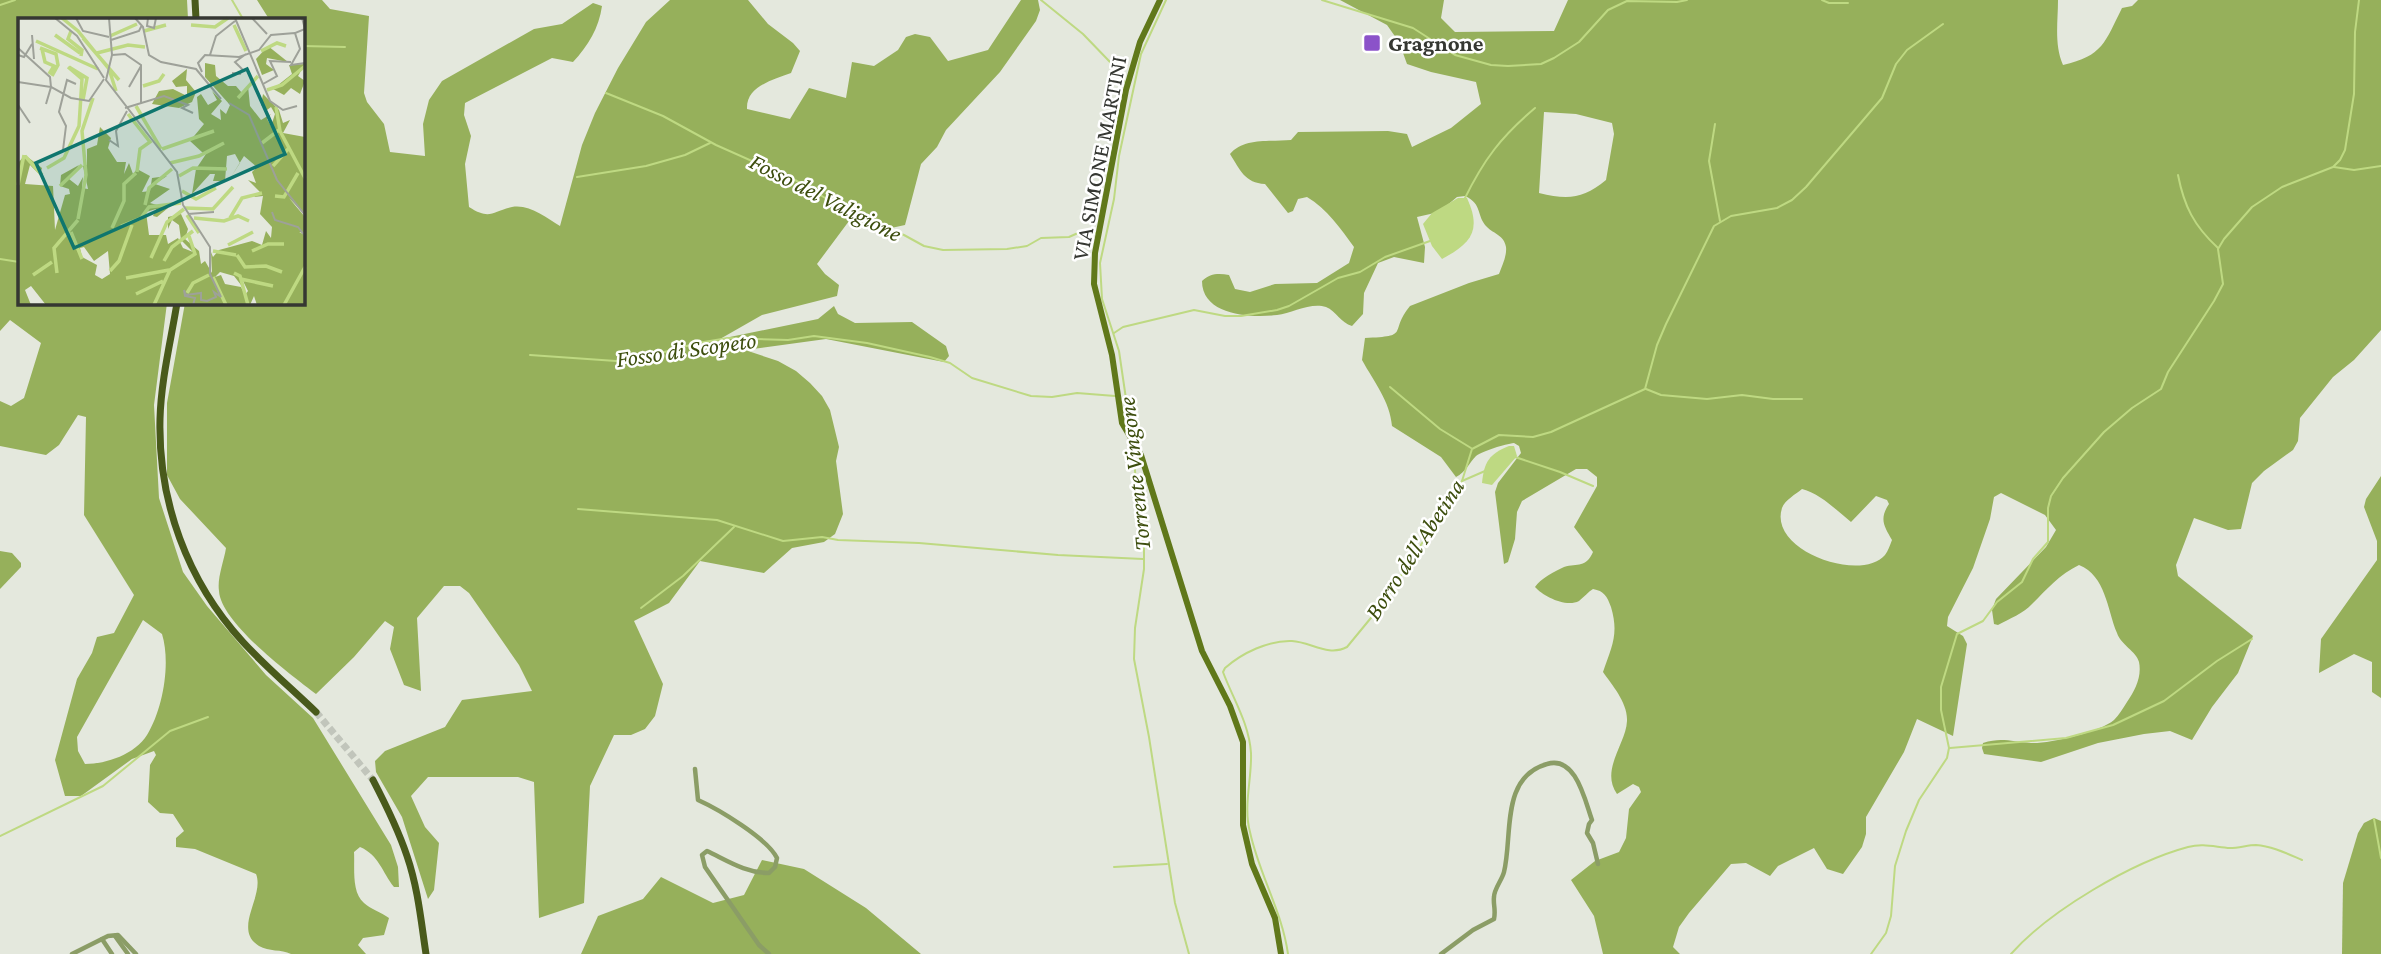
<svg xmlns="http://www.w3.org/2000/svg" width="2381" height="954" font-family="'Crimson Pro',serif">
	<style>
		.forest { fill: #96b05b; fill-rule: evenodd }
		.water { fill: #bed982 }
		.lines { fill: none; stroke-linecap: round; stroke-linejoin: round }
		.stream { stroke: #bed982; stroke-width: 2 }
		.primary-tunnel { stroke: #c1c5bb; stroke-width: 7; stroke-dasharray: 7 3.5; stroke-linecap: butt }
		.street { stroke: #8b9d66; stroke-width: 4.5 }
		.secondary { stroke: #60781a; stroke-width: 6 }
		.primary { stroke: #495a1b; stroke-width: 7 }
		.poi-dot { fill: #8b52c9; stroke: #fff; stroke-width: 2.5 }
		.labels { text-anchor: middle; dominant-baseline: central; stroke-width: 5; stroke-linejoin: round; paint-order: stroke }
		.poi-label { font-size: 23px; font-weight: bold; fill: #353732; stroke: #fff; text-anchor: start }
		.street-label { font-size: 23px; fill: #353732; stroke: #fff }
		.water-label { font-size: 24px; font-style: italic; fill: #3d4e0e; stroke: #fff }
		.inset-river { fill: none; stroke: #bed982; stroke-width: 3.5 }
		.inset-road { fill: none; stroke: #9ea199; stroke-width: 2 }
		.view { fill: #0f766e; fill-opacity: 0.15; stroke: #0f766e; stroke-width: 3.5 }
		.inset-edge { fill: none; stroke: #353732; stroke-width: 3.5 }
	</style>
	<rect width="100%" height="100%" fill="#e4e8dd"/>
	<g class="forest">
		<path d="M0,0H187L188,19H19V303H167L154,405L159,498L183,572L207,606L266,675L313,718L391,845L398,867L399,887H394C382,872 379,855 360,847L354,852C355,866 351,892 364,903C370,909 381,912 389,918L384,935L363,938L358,945L366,954H291C281,949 269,952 259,946C232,929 265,896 256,874L195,849L176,847V838L184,831L173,814L160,813L148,802L150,765L156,755L154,751L132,759L81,796H65L55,760L77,679L92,653L97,637L114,633L134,595L84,515L86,417L78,415L59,445L46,455L0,446V401L11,406L24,398L41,343L10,320L0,331ZM143,620L162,634C171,663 163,709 147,735C135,754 107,764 85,764L78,751L77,737Z"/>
		<path d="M257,0H322L330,9L369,16L364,93L367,102L384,124L390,152L425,156L423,124L429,100L442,81L534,29L562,24L593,3L602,6C599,28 588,46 573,62L552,58L465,103L464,115L471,136L465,164L469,207C491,221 492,211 512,207C530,204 546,218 560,226L582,145L595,113L618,68L646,22L670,0H748L768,24L793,43L800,51L791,73C773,80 746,86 747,109L790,119L809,88L846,98L852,62L874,66L898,50L906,37L915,34L930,37L948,61L988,50L1021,0H1038L1040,10L1036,21L1000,72L946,130L937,147L921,164L905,225L882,230L849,221L817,264L825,274L839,285L837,296L762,315L720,339L818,319L834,306L838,314L855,323L912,322L946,346L949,356L944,362L826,339L745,350L778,361L796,371L810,383L822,396L830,410L839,447L836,461L843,514L835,534L824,542L792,548L764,573L700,561L669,603L634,621L663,684L655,716L645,729L631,735H614L590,786L584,903L539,918L534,782L518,777H428L411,796L425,827L439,843L434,890L428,899L402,817L376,772L375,761L385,751L445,727L462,700L532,691L519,665L469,593L460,586H444L417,618L421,691L404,685L390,649L394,627L385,621L354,657L316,694C291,675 221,623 219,591C217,578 224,561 226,548L180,499L167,475V403L185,303H303V19H269Z"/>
		<path d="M1340,0H1444L1441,18L1455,32L1554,31L1568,0H2058C2058,22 2054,44 2063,65C2103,56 2105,42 2122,8L2132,6L2138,0H2381V330L2354,360L2333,377L2300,418L2298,441L2293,450L2264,471L2252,483L2241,529L2228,530L2194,518L2176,565L2178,576L2253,636L2238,673L2212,707L2192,740L2170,731L2144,734L2098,743L2041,762L1984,754L1982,748L1983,743C2002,737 2012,742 2031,743C2049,744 2100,732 2114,720C2119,715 2123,708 2127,702C2135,690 2142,677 2139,662C2136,651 2121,645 2117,633C2107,609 2106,576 2079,565C2060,574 2047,589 2032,604C2024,613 2009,619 1998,625L1994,624L1992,610L1996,599L2046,547L2056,530L2045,515L2001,493L1994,497L1990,519L1973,568L1948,617L1947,626L1963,636L1967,644L1953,736L1917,719L1904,752L1866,817V834L1862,847L1843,874L1827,869L1814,848L1778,866L1770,876L1746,863L1731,864L1689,913L1679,927L1673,947L1680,954H1603L1594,916L1571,880L1595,861L1619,852L1626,838L1629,809L1641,792L1639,787L1633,784L1617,794C1600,770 1626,744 1627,721C1628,703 1612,685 1603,672C1612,646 1619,634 1611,607C1607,596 1604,591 1593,589C1588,592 1584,597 1579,601C1566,608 1543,596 1535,587C1540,579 1555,571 1564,567C1578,563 1586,568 1593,552L1574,527L1597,486V477L1587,469H1576L1522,501L1517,512L1515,539L1508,562L1504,564L1495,492L1498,483L1521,453L1519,446L1514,443C1505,444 1483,451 1476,456C1469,463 1466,472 1456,477L1441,457L1392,426C1390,401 1374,382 1362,360L1365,338C1412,336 1388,333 1410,306L1469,283L1499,274C1502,266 1507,256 1506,247C1504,235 1494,234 1487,227C1476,216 1483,204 1465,196L1457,197L1439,212L1417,217L1425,247L1424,263L1394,257L1378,263L1364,293L1363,314L1352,326C1341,323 1336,311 1326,307C1311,302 1292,313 1277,315C1252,318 1202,316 1202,281C1210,273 1219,273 1229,275L1235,289L1250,292L1275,284L1317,283L1349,263L1354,247C1341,229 1327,209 1307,197L1298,199L1293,211L1288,213L1265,184C1245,183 1240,170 1230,154C1244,137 1271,142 1291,140L1298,132L1388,131L1407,134L1412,147L1451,128L1481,104L1476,82L1431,72L1407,64L1399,42L1387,25ZM1544,112L1576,114L1612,123L1614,134L1606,180C1583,199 1568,200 1539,193ZM1802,489C1821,494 1836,510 1851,522L1876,496L1887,500L1889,504C1879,519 1884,526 1892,540C1890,545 1888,551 1885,555C1861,583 1768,551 1782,508C1785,500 1796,494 1802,489Z"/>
		<polygon points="2381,476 2381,698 2372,692 2372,662 2354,654 2319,673 2321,639 2377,560 2377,541 2364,507 2366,499"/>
		<polygon points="0,551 12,553 21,563 21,567 0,589"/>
		<polygon points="2374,818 2381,821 2381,954 2342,954 2343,883 2358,833 2364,823"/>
		<polygon points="762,860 804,869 866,908 921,954 581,954 598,916 643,899 661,877 713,903 744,895"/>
	</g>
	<g class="water">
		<path d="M1458,198H1467C1482,231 1471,243 1442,259L1432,246L1423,224L1432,213Z"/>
		<path d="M1509,446H1514L1517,456L1492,485L1482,483C1484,462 1489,454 1509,446Z"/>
	</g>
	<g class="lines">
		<g class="stream">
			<polyline points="232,0 243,19"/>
			<polyline points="1041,0 1083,34 1111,63 1125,82"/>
			<polyline points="1322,0 1413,28 1455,55 1491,65 1508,66 1541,64 1554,58 1579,42 1608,10 1627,1 1677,2 1687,0"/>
			<polyline points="1822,0 1829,3 1848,3"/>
			<polyline points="0,5 15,0"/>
			<polyline points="303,46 345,47"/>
			<polyline points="606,93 663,116 716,145 797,181 855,216 904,235 924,246 943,250 1007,249 1027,246 1041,238 1069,237 1078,233 1096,233"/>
			<polyline points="1715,124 1709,161 1720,221"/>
			<polyline points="2334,167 2354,170 2381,166"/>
			<path d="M2178,175C2184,206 2194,226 2218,248"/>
			<polyline points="577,177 646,166 685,155 710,143"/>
			<path d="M1464,200C1484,159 1501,137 1535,108"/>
			<polyline points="2218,249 2224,239 2252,207 2282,187 2333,167 2340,160 2345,150 2354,94 2355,32 2359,0"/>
			<polyline points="0,259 19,262"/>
			<polyline points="1114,333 1123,327 1194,310 1225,316 1241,316 1277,310 1289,306 1338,278 1360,272 1385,257 1430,241"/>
			<polyline points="530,355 616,361 653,355 698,343 728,338 788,340 814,336 867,343 930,357 950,363 972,378 1031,396 1052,397 1077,393 1115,396"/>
			<polyline points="1390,387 1440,429 1471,448"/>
			<polyline points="1646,389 1661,395 1707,399 1742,395 1773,399 1802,399"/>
			<polyline points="1131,433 1119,351 1102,299 1100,263 1114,199 1119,156 1141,54 1166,0"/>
			<polyline points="1132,445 1144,548 1144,569 1135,628 1134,659 1149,737 1175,903 1189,954"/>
			<polyline points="1515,457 1560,472 1593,486"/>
			<polyline points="1462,481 1485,471"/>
			<polyline points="578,509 717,520 783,541 822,537 838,540 919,543 1058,555 1143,559"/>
			<polyline points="641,608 683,576 734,527"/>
			<polyline points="1950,748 2066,738 2113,725 2164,701 2217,661 2252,639"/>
			<polyline points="2374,819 2381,858"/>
			<polyline points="0,836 103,786 170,731 208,717"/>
			<polyline points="1114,867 1167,864"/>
			<path d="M1288,954C1282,911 1259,874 1250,832C1243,806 1252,779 1251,753C1249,723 1233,699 1223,672L1225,668C1242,653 1269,640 1292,641C1311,642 1328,657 1347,647L1384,602L1426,537L1434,520L1462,481L1472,449L1499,435L1533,437L1551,432L1645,389L1657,345L1666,324L1714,226L1731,216L1777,208L1792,200L1806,187L1882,98L1896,64L1907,50L1943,24"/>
			<polyline points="1871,954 1886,933 1891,916 1895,866 1906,831 1919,800 1947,758 1949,748 1941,710 1941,687 1957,634 1983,621 1997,602 2022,582 2033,559 2048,542 2048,508 2051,496 2063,478 2104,432 2132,408 2161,389 2168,372 2214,301 2223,284 2218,249"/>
			<path d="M2011,954C2049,911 2132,862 2188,847C2203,843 2215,847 2230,848C2239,848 2248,845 2256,845C2272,846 2288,854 2302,860"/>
		</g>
		<polyline class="primary-tunnel" points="316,712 373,780"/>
		<g class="street">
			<path d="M695,769L698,800C718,809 767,838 777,858L775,867L769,873C746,873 728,861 707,851L702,855L705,867L759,945L769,954"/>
			<polyline points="115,936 128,954"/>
			<polyline points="102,939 112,954"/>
			<polyline points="72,954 108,936 118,935 136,954"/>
			<path d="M1441,954L1473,930L1494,919C1496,909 1493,905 1494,897C1494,889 1502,880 1504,872C1513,836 1500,777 1547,764C1576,755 1585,801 1592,820L1589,824L1587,833L1593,843L1598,864"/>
		</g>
		<polyline class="secondary" points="1160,0 1140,42 1126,90 1095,253 1094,284 1112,355 1122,423 1141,455 1202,651 1230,706 1243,742 1243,825 1252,864 1275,918 1281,954"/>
		<g class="primary">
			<polyline points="195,0 196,19"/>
			<path d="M177,303C171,340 161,380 160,419C158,501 187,581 243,642C266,667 292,689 316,712"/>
			<path d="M373,780C386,805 398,829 407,856C418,888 421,921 426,954"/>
		</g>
	</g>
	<rect class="poi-dot" x="1363" y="34" width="18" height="18" rx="3.5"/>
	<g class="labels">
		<g class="poi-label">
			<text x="1388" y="43">Gragnone</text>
		</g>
		<g class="street-label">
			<text transform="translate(1099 158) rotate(-79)">VIA SIMONE MARTINI</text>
		</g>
		<g class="water-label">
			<text transform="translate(826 197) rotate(27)">Fosso del Valigione</text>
			<text transform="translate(686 349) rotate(-8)">Fosso di Scopeto</text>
			<text transform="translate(1134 474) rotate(-96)">Torrente Vingone</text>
			<text transform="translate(1414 549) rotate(-57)">Borro dell'Abetina</text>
		</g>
	</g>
	<g transform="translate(18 18)">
		<rect width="287" height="287" fill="#e4e8dd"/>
		<path d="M250,28L270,44L249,40L248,46L256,52L244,57L238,41ZM187,45L197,47L198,58L210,68H218L224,75L230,68L232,88L243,102L253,96L249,101L253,108L257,96L253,89L249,92L243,87L245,76L261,92L265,105L272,102L265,115L287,119V196L271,180L287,199V215L281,214L287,217V287H239L236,278L232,287H28L13,268L7,272L13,287H0V145L7,137L24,150L22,157L12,147L7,166L35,168L37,212L47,177L52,176L51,171L42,168L43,157L61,147L51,161L60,168L65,159L64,170L70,171L65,148L69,147V131L79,127L82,109L93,120L90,130L99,144H108L106,156L111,145L115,156L119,151L132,158L124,174L132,173L134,160L149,158L137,166L152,171L132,185L150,190L139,199L135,198L138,191L128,194L131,217H148L150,226L160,220L165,230L175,234L163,222L161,207L154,202L150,211V199L163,196L170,211L167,221L181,233L183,246L187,243L194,255L193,234L195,239L201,232L234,223L244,227L248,213L253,220L254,209L242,196L245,178L236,179L242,174L230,162L238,165L234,154L239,149L226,138L213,159L222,145L217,136L209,138L207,163H195L197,156H192L174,176L178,151L188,136L169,142L185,135L172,123L186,106L181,101L179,79L183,76L190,87L199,82L194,73L204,83L193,96L203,102L202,91L208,96L212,87L187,59ZM66,229L76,243L90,233L92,256L84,261L77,257L79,247L64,239L62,230ZM202,254L216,258L223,267L225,263L230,273L227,277L223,269L207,266L203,257L197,259ZM287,46L280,58L287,63L282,76L273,70L266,77L255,71L274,56L271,47ZM169,51L168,62L178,74L174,84L161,90L134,86L141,73L155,71L169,78V68L158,69L154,63Z" fill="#96b05b" fill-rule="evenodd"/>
		<path class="inset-river" d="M44,0L60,13L91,51L98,73M173,7L197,9L210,0M216,7L228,33M53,13L50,21L64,32L63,38M126,13L148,7M37,17L62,35M92,18L119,6M65,20L101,62M18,23L80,51M22,30L38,36L40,47L34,58M24,31L27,44L36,48L31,56M243,33L259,25L268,28M79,35L110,27L127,29M51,49L69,60L65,82M125,68L141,63L146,56M249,72L264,67L287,48M220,80L240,58M118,88L143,131M258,89L262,113L287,160M110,96L132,124L122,131L119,154M244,125L261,112M144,131L196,113M7,138L24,157M152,145L181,138L206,125M255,148L271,130M29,150L46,140L61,108L64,61L50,49M161,158L175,150L209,151M0,167L6,137M42,168L64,147M164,173L178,181L198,170M257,178L266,179L280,155M127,187L131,170L154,151M167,190L195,191L215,169M169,197L181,215M176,200L206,203L220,198L231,203M212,200L224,180L244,175M60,201L68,157L64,113L75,80M103,208L123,200L131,189L163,185M94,210L106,183V166L118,155M53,214L64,241M210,227L235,214M195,233L218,237M234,233L250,226H266M219,237L227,249L248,248L264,254M133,240L149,204L166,191M146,243L154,229L175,213M92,253L101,243L114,207M39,255L36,230L60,202M216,255L222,258L230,287M15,257L34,244M195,259L208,287M108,260L151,252M223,261L255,268M169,275L175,265L191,257M118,276L145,263M136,287L152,252L177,236L171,218M266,287L287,249"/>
		<path class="inset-road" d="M37,0L59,18L86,60M58,0L65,13L91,19M91,0L94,37L88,62L159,154L165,187L192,229V256L203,279L196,274L198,279L189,283L183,282V275L168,277L166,272L167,278L177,280L175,287M117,0L125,9L131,37L143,44L178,51L203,81M130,0L129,8L136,10L138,0M217,0L252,83L265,92L279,88M234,0L249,16M284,0L287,11L277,15L282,31L273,47L287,45M14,17L16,41M93,22L121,13L124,7M0,30L32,59L33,69L53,80L71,83L86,61M0,37L6,39L14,26M94,37L107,36L123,47V86M192,37L198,18L217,3M184,54L180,45L187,37L221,39L241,32L253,17L277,15M214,55L222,56L224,51L217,44L228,36M0,64L33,69L28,86M245,66L259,58L252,43L273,44M111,69L123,48M211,85L231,97L259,162L287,197M0,87L12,105M107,90L146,78L170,87L164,90L175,95M91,122L100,128L98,113L109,93M45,132L48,108L41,94L49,62L58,66M254,194L257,202L280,209L287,218M170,196L196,194"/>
		<path class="view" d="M229,51L267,136L56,230L18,145Z"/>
		<rect width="287" height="287" class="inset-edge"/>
	</g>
</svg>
